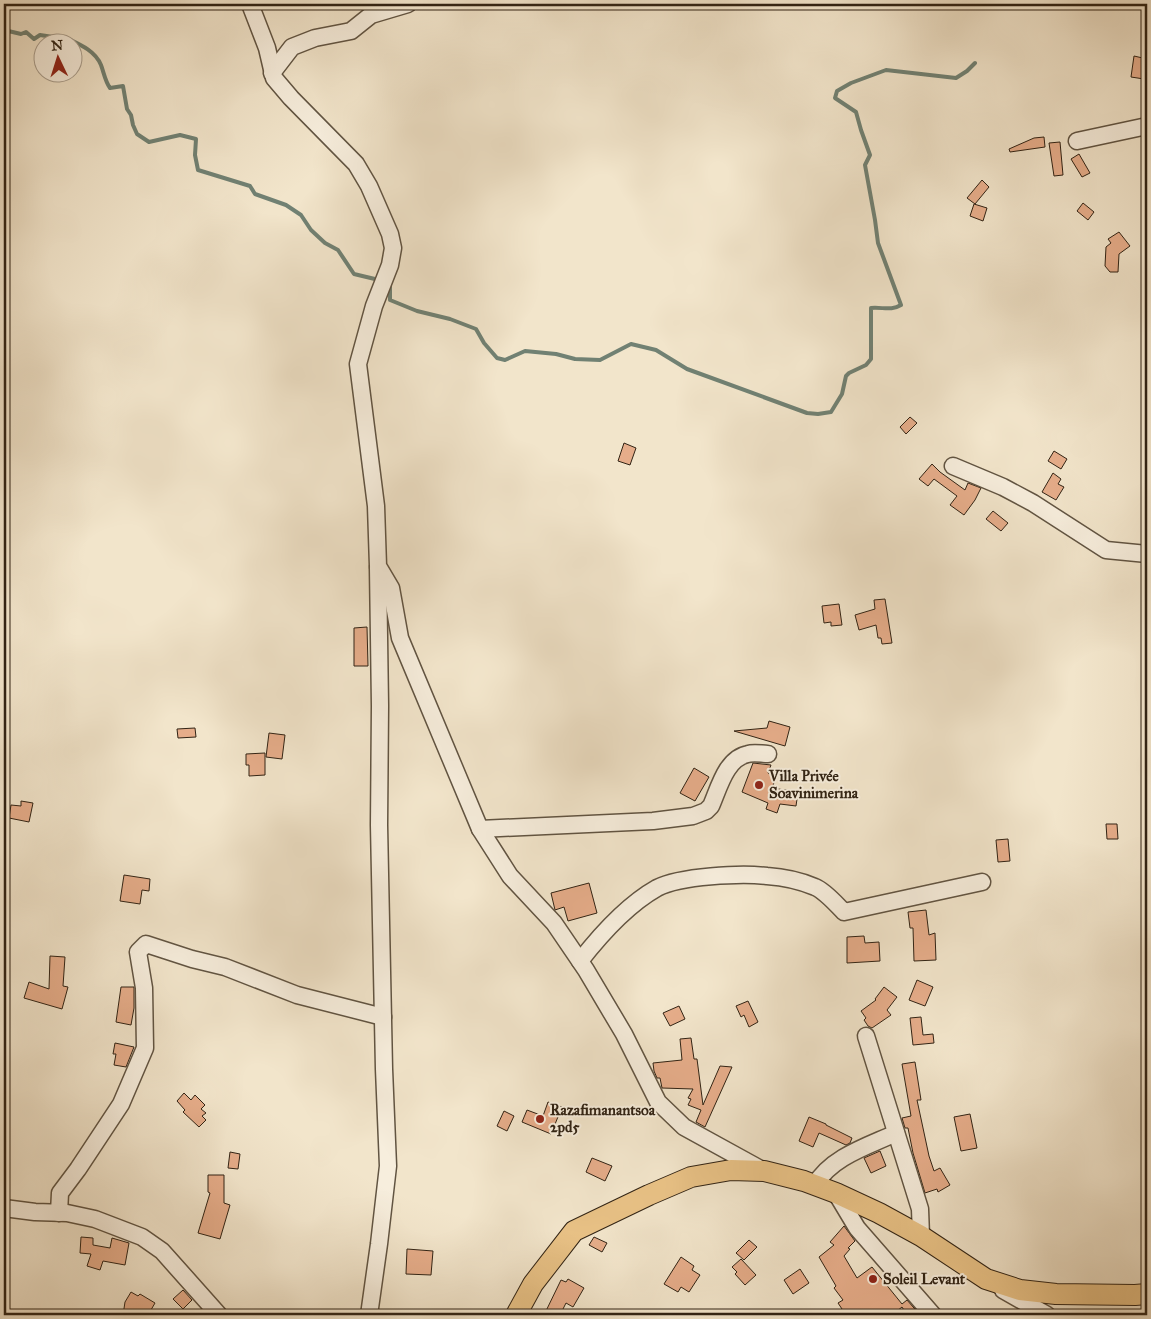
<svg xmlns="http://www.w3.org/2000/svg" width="1151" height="1319" font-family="'IM FELL Great Primer',serif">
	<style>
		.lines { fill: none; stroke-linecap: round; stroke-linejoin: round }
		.stream { stroke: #718173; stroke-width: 4 }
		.building { fill: #e6ad8a; stroke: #312314 }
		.minor-casing { stroke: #615442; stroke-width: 19 }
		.major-casing { stroke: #312314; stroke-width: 22 }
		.minor { stroke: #f7eedd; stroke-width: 16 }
		.major { stroke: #e9c286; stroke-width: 20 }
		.poi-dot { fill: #8f2418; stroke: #f7eedd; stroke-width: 2 }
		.labels { text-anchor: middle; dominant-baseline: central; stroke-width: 4; stroke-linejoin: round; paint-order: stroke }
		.poi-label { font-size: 15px; font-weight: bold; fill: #312314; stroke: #f7eedd; text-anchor: start }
	</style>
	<rect width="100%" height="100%" fill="#f2e5cb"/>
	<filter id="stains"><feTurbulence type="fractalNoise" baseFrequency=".004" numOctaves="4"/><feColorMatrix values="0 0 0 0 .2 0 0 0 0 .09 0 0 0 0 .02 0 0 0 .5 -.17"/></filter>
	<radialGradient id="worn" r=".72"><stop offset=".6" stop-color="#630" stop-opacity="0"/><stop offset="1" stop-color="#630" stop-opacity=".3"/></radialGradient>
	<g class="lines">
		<g class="stream">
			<polyline points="4,30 21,34 26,32 34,39 40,35 53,37 56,42"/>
			<path d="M59,42L68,39C81,45 95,51 101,65C104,73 105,81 110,88L123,86L127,109L131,115L133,125L137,134L149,142L180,135L196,139L195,155L198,170L250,186L255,194L286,205L301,215L311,230L325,243L338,250L354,274L379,280"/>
			<path d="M390,286V300L417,311L450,319L476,329L484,343L497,358L505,360L525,351L556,354L575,359L600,360L631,344L656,350L687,369L807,413L818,414L831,412L842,394L846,376L849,373L866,365L871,359V308C883,307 891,311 901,305L878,243L875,220L865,165L870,155L861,130L856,112L835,98L837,91L851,83L886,70L956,78L967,71L975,63"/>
		</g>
	</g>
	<g class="building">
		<polygon points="1134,56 1147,59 1144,79 1131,77"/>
		<polygon points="1044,137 1045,147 1010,152 1009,149 1034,138"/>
		<polygon points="1060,142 1063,175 1054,176 1049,143"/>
		<polygon points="1079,154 1090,173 1082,177 1071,159"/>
		<polygon points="982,180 989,187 975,204 967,198"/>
		<polygon points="1083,203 1094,212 1088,220 1077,211"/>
		<polygon points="974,204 987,208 983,221 970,216"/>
		<polygon points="1119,232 1130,246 1119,254 1118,272 1110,272 1105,266 1106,247 1111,243 1108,239"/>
		<polygon points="910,417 917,423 906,434 900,427"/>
		<polygon points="624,443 636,448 630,465 618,461"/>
		<polygon points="1054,451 1067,459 1061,469 1048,461"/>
		<polygon points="932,464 940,472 965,490 968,483 981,488 975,500 964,515 950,505 957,496 934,479 928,486 919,479"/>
		<polygon points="1053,473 1061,479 1058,484 1064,487 1056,500 1042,492"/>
		<polygon points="993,511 1008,523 1001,531 986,519"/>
		<polygon points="885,599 892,643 882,644 881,638 878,638 876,625 859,630 855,615 875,609 874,600"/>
		<polygon points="839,604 842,625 831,626 831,622 824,623 822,606"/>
		<polygon points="367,627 368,666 354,666 354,628"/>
		<polygon points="769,721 790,727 785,746 734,731 767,728"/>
		<polygon points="195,728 196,737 178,738 177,729"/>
		<polygon points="269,733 285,735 282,759 266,757"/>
		<polygon points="265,753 265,775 249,776 249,765 246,765 246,754"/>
		<polygon points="753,763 771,765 768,773 776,777 772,788 798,792 796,806 780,804 777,813 766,809 768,803 742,792"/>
		<polygon points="694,768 709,777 695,801 680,793"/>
		<polygon points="21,801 33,803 29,822 9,818 11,805 21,806"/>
		<polygon points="1106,824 1117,824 1118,839 1107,839"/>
		<polygon points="1008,839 1010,861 998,862 996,840"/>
		<polygon points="124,875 150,879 149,891 142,890 140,904 120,901"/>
		<polygon points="589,883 597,913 568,921 564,907 555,910 551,893"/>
		<polygon points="926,910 929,935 935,933 936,960 914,961 913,928 910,928 908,912"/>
		<polygon points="864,936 865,943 879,942 880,961 847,963 847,937"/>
		<polygon points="50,956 65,957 63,986 68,987 62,1009 24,998 29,982 49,989"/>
		<polygon points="917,980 933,987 925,1006 909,1000"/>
		<polygon points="121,987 134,987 134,1008 131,1025 116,1022"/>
		<polygon points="884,987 897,997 887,1010 891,1015 872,1028 868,1026 864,1020 866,1018 861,1011 876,1000 875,999"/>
		<polygon points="748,1001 758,1022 749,1027 744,1015 741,1017 736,1006"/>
		<polygon points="679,1006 685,1019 670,1026 663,1013"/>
		<polygon points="921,1017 923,1035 933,1034 934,1043 913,1045 910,1018"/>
		<polygon points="691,1038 694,1059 697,1059 703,1105 720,1066 732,1067 705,1127 696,1122 701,1110 688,1105 691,1099 688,1098 693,1089 662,1088 660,1078 657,1078 654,1071 653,1063 682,1060 680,1039"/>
		<polygon points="115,1043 134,1047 126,1067 114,1065 116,1054 113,1054"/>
		<polygon points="915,1062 921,1100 917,1100 929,1156 934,1171 940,1168 950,1185 938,1192 937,1189 925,1193 913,1153 908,1128 905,1128 902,1118 911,1116 902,1064"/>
		<polygon points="184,1093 191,1100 195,1095 205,1105 201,1109 206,1113 202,1116 206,1120 199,1127 183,1112 185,1110 177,1101"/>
		<polygon points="548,1102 562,1107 551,1134 522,1122 527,1110 543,1116"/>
		<polygon points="504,1111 514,1116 507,1131 497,1126"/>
		<polygon points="970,1114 977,1148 961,1151 954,1117"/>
		<polygon points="809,1117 826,1124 826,1125 852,1138 850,1143 846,1145 819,1133 813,1147 799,1141"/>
		<polygon points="880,1151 886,1166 871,1173 864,1158"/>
		<polygon points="230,1152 240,1154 238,1169 228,1168"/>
		<polygon points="592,1158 612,1166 605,1181 586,1172"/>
		<polygon points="208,1175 224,1175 224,1203 230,1205 220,1239 198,1233 210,1193 208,1192"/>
		<polygon points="844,1226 855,1241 848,1248 850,1249 844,1256 857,1278 872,1267 902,1304 907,1300 920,1315 907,1315 902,1307 892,1315 846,1315 838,1303 843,1300 834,1288 836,1286 819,1257 834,1245 830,1242"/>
		<polygon points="81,1237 93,1238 93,1245 110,1248 112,1238 129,1243 125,1265 103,1261 100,1270 87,1266 91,1254 80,1253"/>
		<polygon points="594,1237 607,1243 602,1252 589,1245"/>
		<polygon points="749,1240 757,1247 744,1260 736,1253"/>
		<polygon points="407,1249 433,1251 431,1275 406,1274"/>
		<polygon points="681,1257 694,1266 692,1270 700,1275 689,1292 681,1287 678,1292 664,1284"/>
		<polygon points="741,1259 756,1275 745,1285 735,1274 737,1272 732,1267"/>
		<polygon points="800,1269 809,1283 793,1294 784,1280"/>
		<polygon points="568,1279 584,1288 573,1307 566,1303 560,1315 544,1315 561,1280 566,1282"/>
		<polygon points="183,1290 192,1300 183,1309 173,1299"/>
		<polygon points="131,1292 138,1296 140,1294 155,1303 148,1315 123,1315 125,1302"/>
	</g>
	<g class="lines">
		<g class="minor-casing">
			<g id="minor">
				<polyline points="250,4 267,48 274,78 291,98 356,164 369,186 390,234 393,248 390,265 374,306 358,364 376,506 378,566 391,588 400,638 480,829 510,876 554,923 586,970 624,1034 658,1102 684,1127 764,1171"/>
				<polyline points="272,73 292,47 315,38 351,31 371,15 408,4"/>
				<polyline points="1077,141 1147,126"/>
				<polyline points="953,466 1003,487 1033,503 1106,550 1147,554"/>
				<path d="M480,829L653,821L693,816L706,811L711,806C719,788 726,758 748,754C754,752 762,754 768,754"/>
				<path d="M580,961C601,934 627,905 657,888C680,876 741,873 767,876C782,877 801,881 815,887C825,891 836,904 844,912L982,882"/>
				<polyline points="866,1036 920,1209 921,1236"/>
				<path d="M815,1185C831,1157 868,1146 896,1133"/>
				<polyline points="836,1193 857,1228 933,1315"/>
				<polyline points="4,1208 35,1212 67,1213 95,1219 142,1237 162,1251 219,1315"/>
				<polyline points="59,1213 60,1193 78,1169 121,1104 145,1048 144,988 138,952 146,944 192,959 225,967 297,995 383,1017"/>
				<polyline points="1003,1290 1047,1315"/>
				<polyline points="369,1315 379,1244 388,1166 384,1069 379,825 380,706 378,568"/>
			</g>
		</g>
		<g class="major-casing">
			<polyline id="major" points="516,1315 533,1284 574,1231 649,1195 691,1177 731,1170 764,1171 804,1181 836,1193 879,1213 921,1236 986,1279 1020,1290 1056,1294 1135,1295 1147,1294"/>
		</g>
		<use href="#minor" class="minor"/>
		<use href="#major" class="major"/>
	</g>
	<g class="poi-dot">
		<circle cx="759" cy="785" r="5"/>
		<circle cx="540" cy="1119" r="5"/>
		<circle cx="873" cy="1279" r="5"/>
	</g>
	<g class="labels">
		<g class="poi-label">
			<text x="769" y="776">Villa Privée<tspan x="769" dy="17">Soavinimerina</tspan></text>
			<text x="550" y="1110">Razafimanantsoa<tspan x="550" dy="17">2pd5</tspan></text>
			<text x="883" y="1279">Soleil Levant</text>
		</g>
	</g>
	<rect width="1151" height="1319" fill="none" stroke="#f2e5cb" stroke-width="20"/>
	<rect x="5" y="5" width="1141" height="1309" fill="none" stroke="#312314" stroke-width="2.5"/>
	<rect x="10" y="10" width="1131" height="1299" fill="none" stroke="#312314"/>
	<g transform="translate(58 58) rotate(356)"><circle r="24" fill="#f7eedd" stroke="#a89d8d"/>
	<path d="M0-4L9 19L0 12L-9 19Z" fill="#8f2418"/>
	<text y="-8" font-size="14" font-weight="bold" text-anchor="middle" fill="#312314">N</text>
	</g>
	<rect width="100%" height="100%" filter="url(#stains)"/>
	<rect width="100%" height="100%" fill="url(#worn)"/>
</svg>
